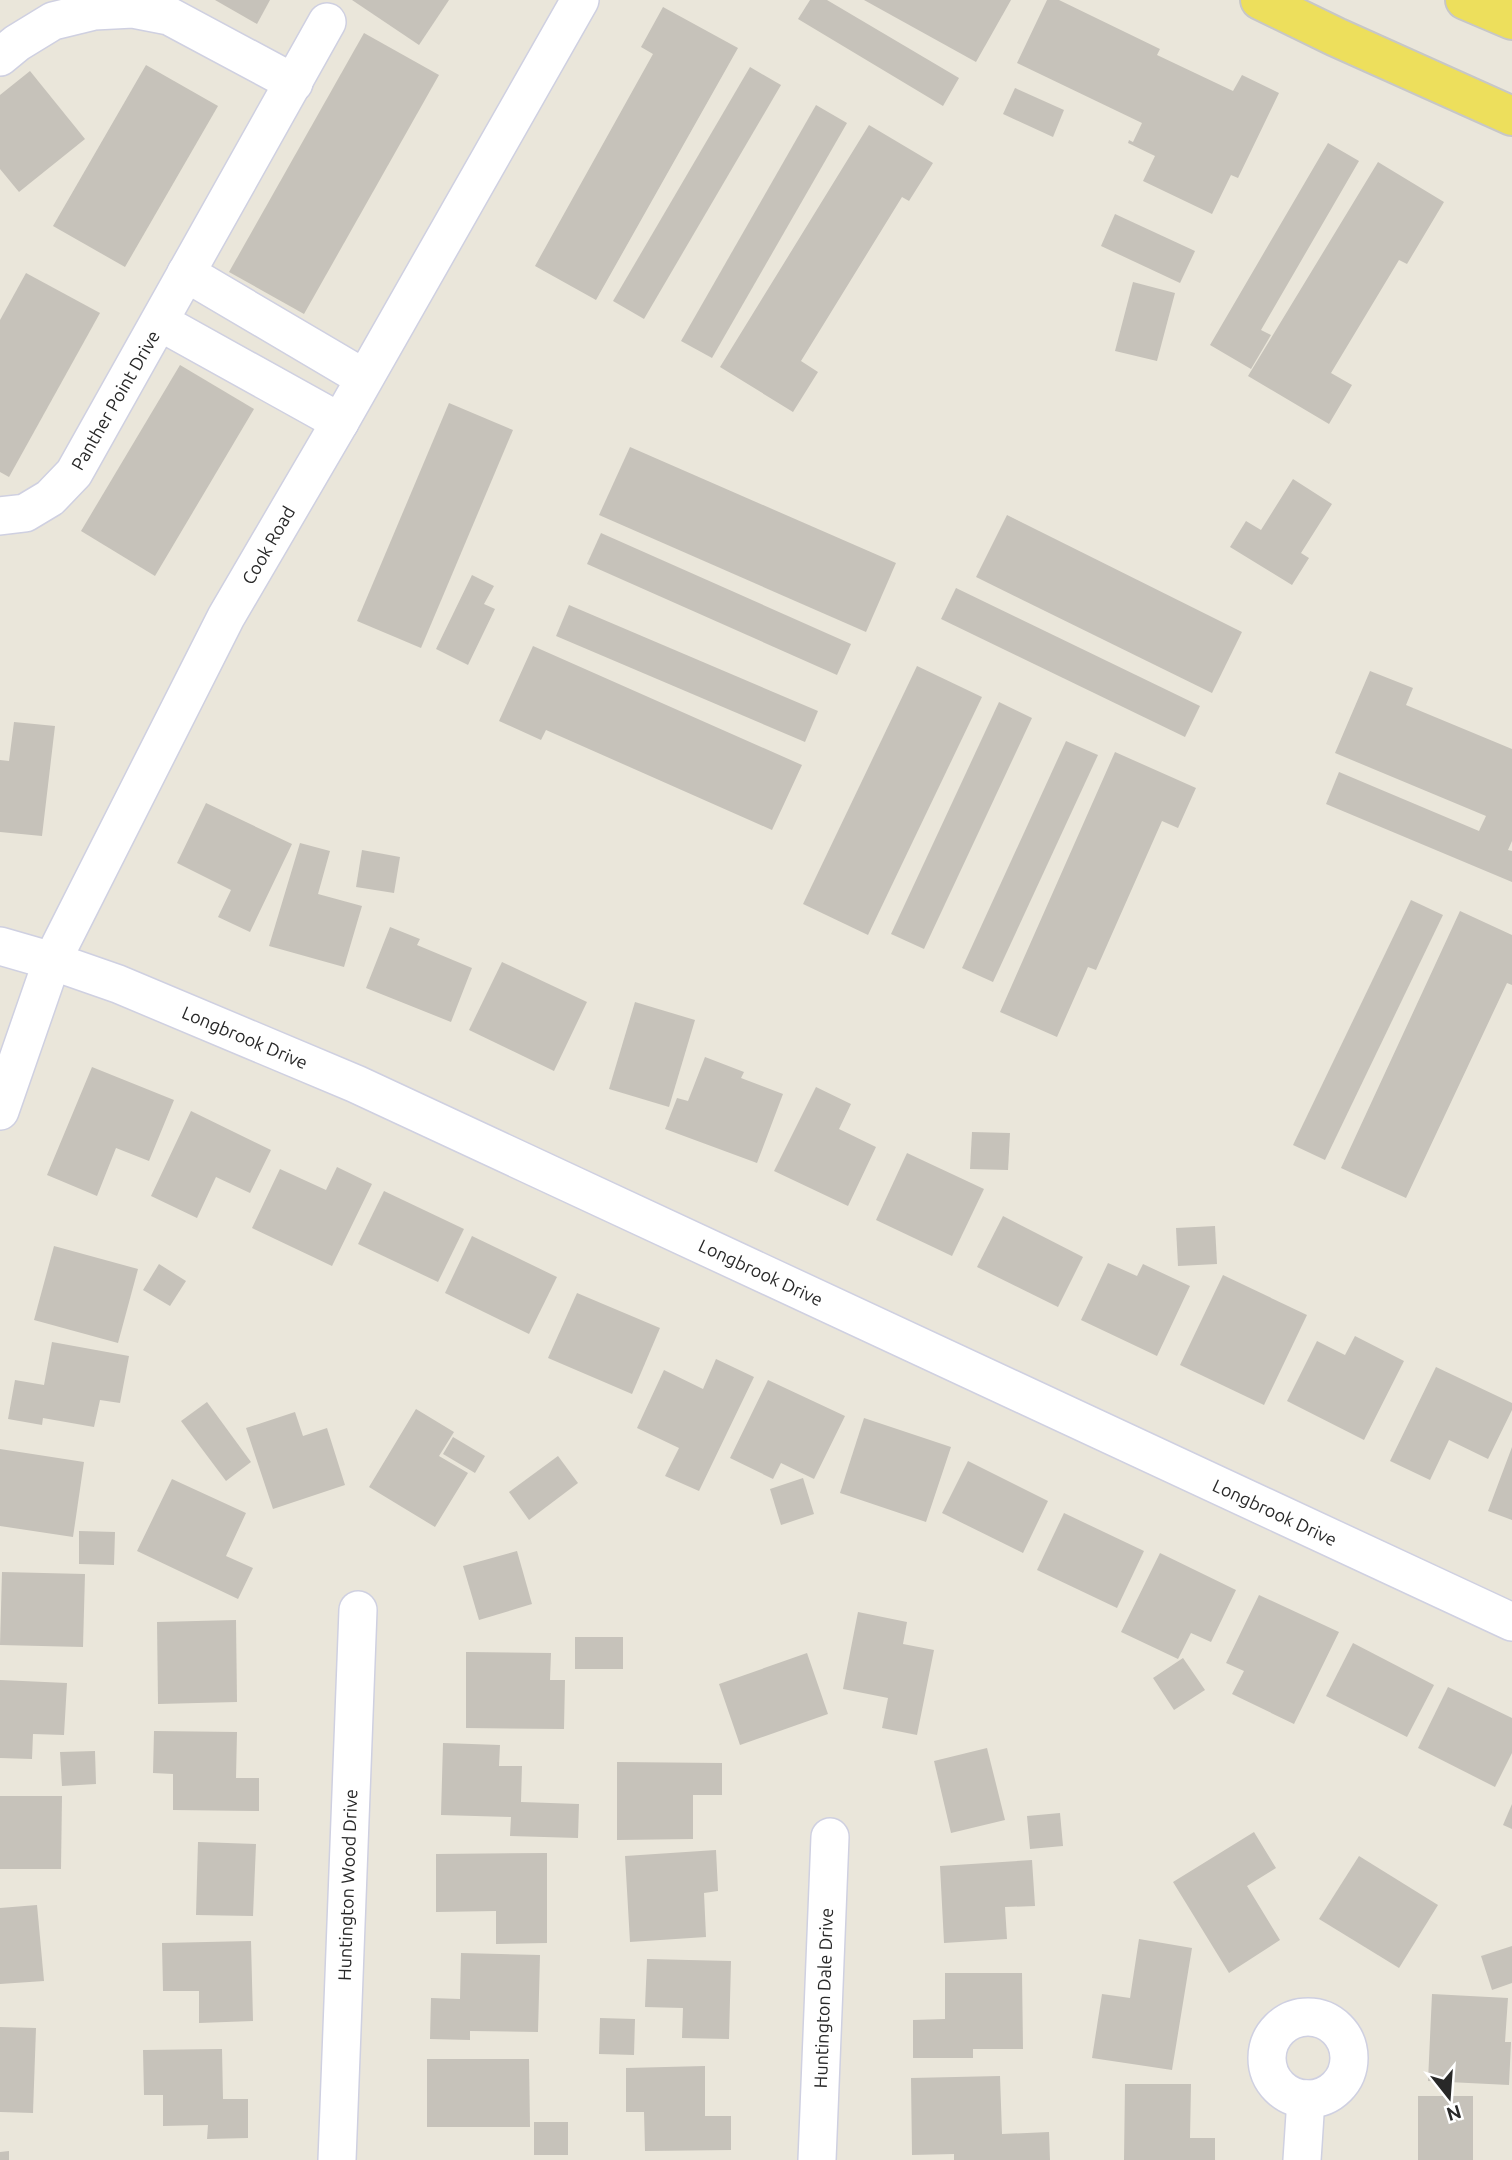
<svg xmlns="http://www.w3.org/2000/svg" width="1512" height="2160" font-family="Ubuntu,sans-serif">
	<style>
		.building { fill: #c6c2ba }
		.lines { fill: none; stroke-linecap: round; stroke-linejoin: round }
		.minor-casing { stroke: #cfd0e1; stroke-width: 40 }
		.major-casing { stroke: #c7c7c7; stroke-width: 42 }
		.minor { stroke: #fff; stroke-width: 37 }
		.major { stroke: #eddf5c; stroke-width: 38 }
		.labels { text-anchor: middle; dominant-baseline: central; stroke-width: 5; stroke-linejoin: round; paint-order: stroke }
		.street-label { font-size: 18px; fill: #282828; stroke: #fff }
	</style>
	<rect width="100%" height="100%" fill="#eae6da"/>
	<g class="building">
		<polygon points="215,0 270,0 257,24"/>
		<polygon points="352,0 449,0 419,45"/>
		<polygon points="810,0 827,0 959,78 943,106 798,19"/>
		<polygon points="864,0 1011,0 976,62"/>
		<polygon points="1047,0 1059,0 1160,49 1157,55 1233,91 1242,75 1279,93 1238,178 1231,175 1212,214 1143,181 1155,156 1128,143 1129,140 1133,142 1142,123 1017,63"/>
		<polygon points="663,7 738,48 596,300 535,266 653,54 641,47"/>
		<polygon points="364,33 439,75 304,314 229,272"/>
		<polygon points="146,65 218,106 125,267 53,226"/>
		<polygon points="750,67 781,85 644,319 613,301"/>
		<polygon points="30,71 85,139 19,192 0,169 0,95"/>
		<polygon points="1015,88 1064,110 1053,137 1003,114"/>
		<polygon points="816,105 847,123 712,358 681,341"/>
		<polygon points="869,125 933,163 909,201 902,197 801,361 818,372 793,412 720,367"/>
		<polygon points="1328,143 1359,161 1261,330 1271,335 1251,369 1210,345"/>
		<polygon points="1378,162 1444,202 1407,264 1399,260 1331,373 1352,385 1329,424 1248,376"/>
		<polygon points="1115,214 1195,251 1180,283 1101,246"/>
		<polygon points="26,273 100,313 9,477 0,472 0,320"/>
		<polygon points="1133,282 1175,293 1157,361 1115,351"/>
		<polygon points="180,365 254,409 155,576 81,531"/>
		<polygon points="449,403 513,430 421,648 357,621"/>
		<polygon points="630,447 896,563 866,632 599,515"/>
		<polygon points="1293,479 1332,504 1301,553 1309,558 1292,585 1230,547 1246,521 1261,530"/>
		<polygon points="1007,515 1242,632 1212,693 976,577"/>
		<polygon points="601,533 851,644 837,675 587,564"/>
		<polygon points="472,575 494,586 484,604 495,609 468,665 436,649"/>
		<polygon points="956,588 1200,706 1185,737 941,619"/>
		<polygon points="569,605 818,711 805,742 556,636"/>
		<polygon points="533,646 802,765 772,830 546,730 541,740 499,721"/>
		<polygon points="917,666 982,697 868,935 803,904"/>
		<polygon points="1370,671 1413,688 1406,705 1512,749 1512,841 1508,850 1512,851 1512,882 1326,804 1339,772 1479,831 1486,816 1335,753"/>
		<polygon points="999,702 1032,718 924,949 891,934"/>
		<polygon points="14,722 55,726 42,836 0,832 0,760 9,761"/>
		<polygon points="1066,741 1098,755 993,982 962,968"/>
		<polygon points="1115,752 1196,788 1178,828 1162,821 1096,970 1088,967 1057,1037 1000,1012"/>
		<polygon points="206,803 292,844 250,932 218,917 231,890 177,863"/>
		<polygon points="300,843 330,851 318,894 362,906 344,967 269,946"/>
		<polygon points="362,850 400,857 394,893 356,887"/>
		<polygon points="1411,900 1443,915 1325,1160 1293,1145"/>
		<polygon points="1460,911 1512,935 1512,985 1507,983 1406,1198 1341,1168"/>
		<polygon points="390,927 420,939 417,945 472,968 451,1022 366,988"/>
		<polygon points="502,962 587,1002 554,1071 469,1030"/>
		<polygon points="635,1002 695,1020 669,1107 609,1089"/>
		<polygon points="705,1057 744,1072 741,1078 783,1094 757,1163 665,1129 677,1098 688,1101"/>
		<polygon points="92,1067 174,1100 149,1161 116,1148 97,1196 47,1175"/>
		<polygon points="816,1087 851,1104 839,1129 876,1147 848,1206 774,1171"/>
		<polygon points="191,1111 271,1150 250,1193 216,1177 197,1218 151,1196"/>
		<polygon points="972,1132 1010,1133 1008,1170 970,1169"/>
		<polygon points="907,1153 984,1189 952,1256 876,1220"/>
		<polygon points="337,1167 372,1184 332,1266 252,1228 280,1169 326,1190"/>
		<polygon points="384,1191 464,1229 438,1282 358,1244"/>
		<polygon points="1003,1216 1083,1257 1058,1307 977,1267"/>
		<polygon points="1215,1226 1217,1264 1178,1266 1176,1228"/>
		<polygon points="472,1236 557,1277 529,1334 445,1293"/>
		<polygon points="54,1246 138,1269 118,1343 34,1320"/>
		<polygon points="1108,1263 1137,1276 1143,1264 1190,1286 1157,1356 1081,1320"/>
		<polygon points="159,1264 186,1281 170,1306 143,1290"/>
		<polygon points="1223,1275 1307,1315 1264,1405 1180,1365"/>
		<polygon points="577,1293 660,1328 632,1394 548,1358"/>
		<polygon points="1355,1336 1404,1361 1364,1440 1287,1401 1317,1341 1345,1355"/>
		<polygon points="52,1342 129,1356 120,1403 100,1400 94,1427 43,1418 42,1425 8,1419 15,1380 44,1385"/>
		<polygon points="716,1359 754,1377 699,1491 665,1476 679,1448 637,1428 664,1370 703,1389"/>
		<polygon points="1436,1367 1512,1403 1512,1410 1488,1459 1449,1440 1430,1480 1390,1461"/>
		<polygon points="768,1380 845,1416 814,1479 781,1463 773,1479 730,1458"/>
		<polygon points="207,1402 251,1462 226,1481 181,1421"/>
		<polygon points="416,1409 454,1432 439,1456 468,1473 435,1527 369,1487"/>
		<polygon points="295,1412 303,1436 327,1428 345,1485 273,1509 246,1428"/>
		<polygon points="864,1418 951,1447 926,1522 840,1493"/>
		<polygon points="453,1437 485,1456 475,1473 443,1454"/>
		<polygon points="1512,1447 1512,1520 1488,1511"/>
		<polygon points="0,1449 84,1462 73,1537 0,1526"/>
		<polygon points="558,1456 578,1483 529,1520 509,1492"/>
		<polygon points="968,1461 1048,1501 1023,1553 942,1513"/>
		<polygon points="803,1478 814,1514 781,1525 770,1489"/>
		<polygon points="172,1479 246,1513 226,1556 253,1568 238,1599 137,1551"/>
		<polygon points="1064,1513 1144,1551 1117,1608 1037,1570"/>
		<polygon points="79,1531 115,1532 114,1565 79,1564"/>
		<polygon points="517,1551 532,1604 479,1620 463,1566"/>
		<polygon points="1160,1553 1236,1590 1211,1642 1191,1633 1178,1659 1121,1632"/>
		<polygon points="2,1572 85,1574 83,1647 0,1645"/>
		<polygon points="1259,1595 1339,1632 1294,1724 1232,1694 1244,1671 1226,1663"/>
		<polygon points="858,1612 907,1622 903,1644 934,1650 917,1735 882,1728 888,1698 843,1689"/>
		<polygon points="236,1620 237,1702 158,1704 157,1622"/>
		<rect x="575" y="1637" width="48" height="32"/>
		<polygon points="1353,1643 1434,1685 1407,1737 1326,1696"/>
		<polygon points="466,1652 551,1653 550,1680 565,1680 564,1729 466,1728"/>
		<polygon points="807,1653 828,1714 740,1745 719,1684"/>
		<polygon points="1183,1658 1205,1690 1174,1710 1153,1678"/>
		<polygon points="0,1680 67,1683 64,1735 33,1734 32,1759 0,1758"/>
		<polygon points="1448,1687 1512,1718 1512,1753 1495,1787 1418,1748"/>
		<polygon points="154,1731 237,1732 236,1778 259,1778 259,1811 173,1810 173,1774 153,1773"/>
		<polygon points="443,1743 500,1745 499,1766 522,1766 521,1802 579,1804 578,1838 510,1836 511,1817 441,1815"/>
		<polygon points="987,1748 1005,1820 951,1833 934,1761"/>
		<polygon points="95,1751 96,1784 62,1786 60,1752"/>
		<polygon points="617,1762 722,1763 722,1795 693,1795 693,1839 617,1840"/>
		<polygon points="0,1796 62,1796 61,1869 0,1869"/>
		<polygon points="1512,1804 1512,1829 1503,1825"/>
		<polygon points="1060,1813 1063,1846 1030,1849 1027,1816"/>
		<polygon points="1254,1832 1276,1868 1247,1886 1280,1940 1229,1973 1173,1882"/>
		<polygon points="198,1842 256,1844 253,1916 196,1915"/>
		<polygon points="716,1850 718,1891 704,1893 706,1937 630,1942 625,1856"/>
		<polygon points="547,1853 547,1943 496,1944 496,1911 436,1912 436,1854"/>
		<polygon points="1359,1856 1438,1905 1399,1968 1319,1919"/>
		<polygon points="1032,1860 1035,1906 1005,1907 1007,1939 944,1943 940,1866"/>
		<polygon points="37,1905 44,1981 0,1984 0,1908"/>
		<polygon points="1139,1939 1192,1948 1172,2070 1092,2058 1102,1994 1130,1998"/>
		<polygon points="251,1941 253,2021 199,2023 199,1991 163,1991 162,1943"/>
		<polygon points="1512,1946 1512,1983 1492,1990 1481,1956"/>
		<polygon points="461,1953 540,1955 538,2032 470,2031 470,2040 430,2039 431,1998 460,1999"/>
		<polygon points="647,1959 731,1961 729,2039 682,2038 683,2008 645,2007"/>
		<polygon points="945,1973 1022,1973 1023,2049 973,2049 973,2058 913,2058 913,2020 945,2019"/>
		<polygon points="1432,1994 1508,1998 1505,2042 1511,2042 1509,2085 1428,2081"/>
		<polygon points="600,2018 635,2019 634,2055 599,2054"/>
		<polygon points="0,2027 36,2028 33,2113 0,2112"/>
		<polygon points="222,2049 223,2099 248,2099 248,2138 207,2139 208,2125 163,2126 163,2095 144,2095 143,2050"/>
		<polygon points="427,2059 529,2059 530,2127 427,2127"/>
		<polygon points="705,2066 705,2116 731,2116 731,2150 645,2151 644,2112 626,2112 626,2068"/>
		<polygon points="1000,2076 1002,2134 1049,2132 1050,2160 954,2160 954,2154 912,2155 911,2078"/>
		<polygon points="1125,2084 1191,2084 1190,2138 1215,2138 1215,2160 1124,2160"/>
		<rect x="1418" y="2096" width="55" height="64"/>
		<rect x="534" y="2122" width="34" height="33"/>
		<polygon points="9,2151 9,2160 0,2160 0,2152"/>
	</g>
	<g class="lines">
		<g class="minor-casing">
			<g id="minor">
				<polyline points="0,57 17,43 53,21 94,11 133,9 169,16 294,83"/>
				<polyline points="186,273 364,378"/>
				<polyline points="160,322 340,422"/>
				<polyline points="0,516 25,513 50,498 74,473 327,22"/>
				<polyline points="0,946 52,961 118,984 356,1084 1512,1622"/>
				<polyline points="0,1111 52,961 226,617 340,422 580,0"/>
				<circle cx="1308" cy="2058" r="41"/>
				<polyline points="337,2160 358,1610"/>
				<polyline points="817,2160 830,1837"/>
				<polyline points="1302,2160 1306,2099"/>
			</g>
		</g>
		<g class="major-casing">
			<g id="major">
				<polyline points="1260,0 1336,37 1512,116"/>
				<polyline points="1465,0 1512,20"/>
			</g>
		</g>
		<use href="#minor" class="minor"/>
		<use href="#major" class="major"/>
	</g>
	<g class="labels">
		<g class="street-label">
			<text transform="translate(115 400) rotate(-60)">Panther Point Drive</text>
			<text transform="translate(268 545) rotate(-60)">Cook Road</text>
			<text transform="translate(245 1037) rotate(23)">Longbrook Drive</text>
			<text transform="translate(761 1272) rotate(25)">Longbrook Drive</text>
			<text transform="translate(1275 1512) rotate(25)">Longbrook Drive</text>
			<text transform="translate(347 1885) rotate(-88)">Huntington Wood Drive</text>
			<text transform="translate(823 1998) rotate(-88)">Huntington Dale Drive</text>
		</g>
	</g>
	<g transform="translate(1449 2097) rotate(163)" stroke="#ffffff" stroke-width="5" paint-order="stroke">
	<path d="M0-5L12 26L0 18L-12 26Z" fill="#282828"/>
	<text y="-10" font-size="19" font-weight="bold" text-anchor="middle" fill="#282828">N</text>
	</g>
</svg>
